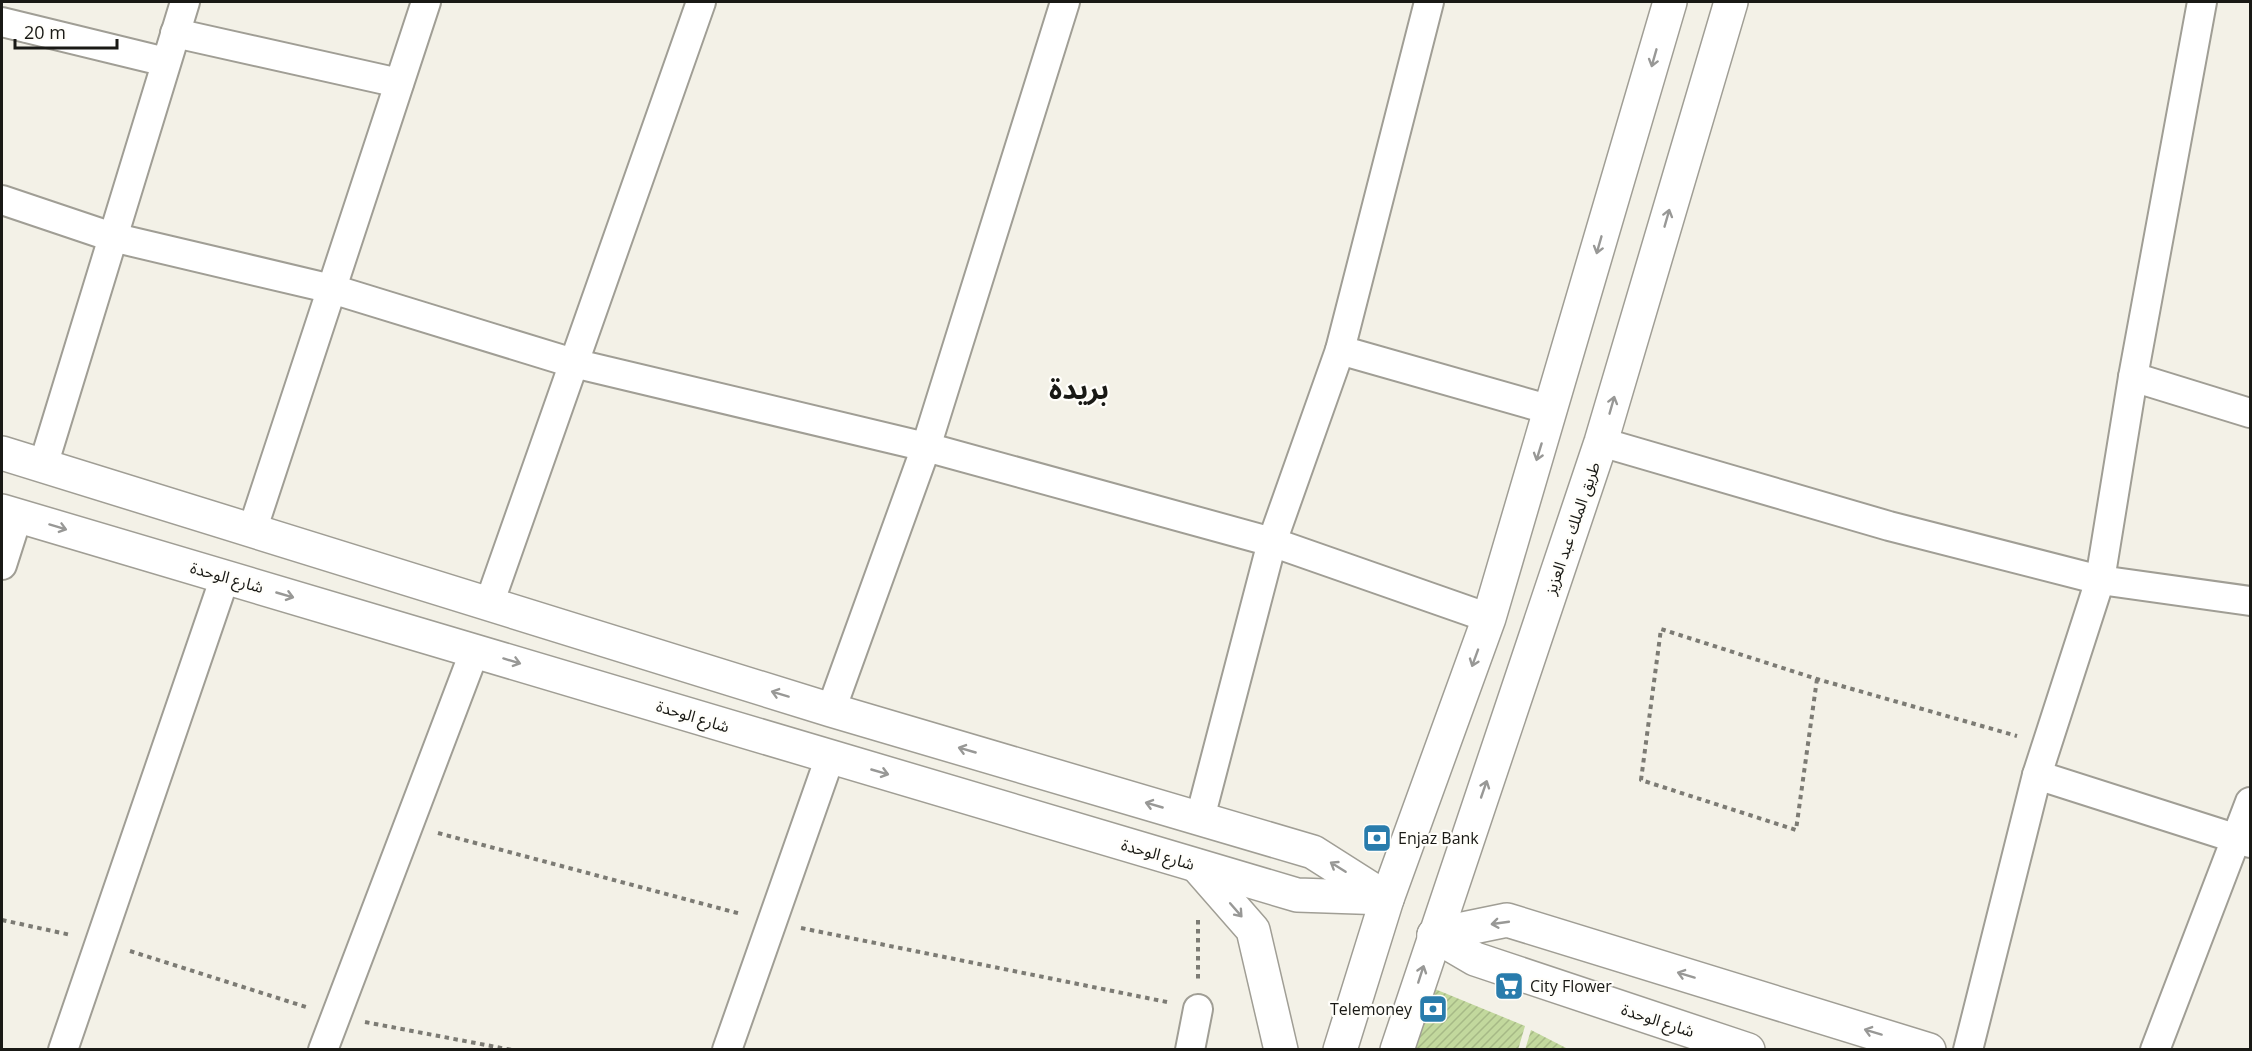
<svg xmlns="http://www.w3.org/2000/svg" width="2252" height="1051" font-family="'Open Sans','Noto Sans Arabic',sans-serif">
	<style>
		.building { fill: url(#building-hatch) }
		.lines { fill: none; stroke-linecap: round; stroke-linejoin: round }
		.minor-casing { stroke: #a09e95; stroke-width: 32 }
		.tertiary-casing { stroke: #a09e95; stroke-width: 36 }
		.trunk-casing { stroke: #a09e95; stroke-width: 36 }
		.path { stroke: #7c7b74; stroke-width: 4; stroke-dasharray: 4.5 4.5; stroke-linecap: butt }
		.minor { stroke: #fff; stroke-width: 28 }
		.tertiary { stroke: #fff; stroke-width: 33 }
		.trunk { stroke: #fff; stroke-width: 33 }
		.oneway { stroke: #989896 }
		.labels { text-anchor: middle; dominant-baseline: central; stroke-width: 4.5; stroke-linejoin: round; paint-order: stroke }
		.street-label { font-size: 16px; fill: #191915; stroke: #fffefa }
		.poi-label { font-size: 16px; fill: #191915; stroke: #fffefa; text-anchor: start }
		.town-label { font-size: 28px; font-weight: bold; fill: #191915; stroke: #fffefa }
	</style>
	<defs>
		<pattern id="building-hatch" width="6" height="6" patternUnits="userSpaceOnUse" patternTransform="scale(1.5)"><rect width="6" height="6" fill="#c2d89d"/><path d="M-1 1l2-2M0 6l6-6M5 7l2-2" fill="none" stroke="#a6b986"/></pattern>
	</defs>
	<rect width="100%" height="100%" fill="#f3f1e7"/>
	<g class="building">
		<polygon points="1430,987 1525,1026 1518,1050 1400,1050"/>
		<polygon points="1531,1030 1570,1050 1525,1050"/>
	</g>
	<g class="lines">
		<g class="minor-casing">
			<g id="minor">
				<polyline points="2,22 166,62"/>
				<polyline points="175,33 399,83"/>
				<polyline points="2,200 112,237 332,289 573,363 926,447 1272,542 1489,618"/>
				<polyline points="1340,350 1551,410"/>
				<polyline points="2133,377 2250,413"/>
				<polyline points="1601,442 1889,526 2100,580 2250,601"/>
				<polyline points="43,466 185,2"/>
				<polyline points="252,531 426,2"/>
				<polyline points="2,565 18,515"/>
				<polyline points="489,604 701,2"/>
				<polyline points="831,710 926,447 1065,2"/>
				<polyline points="2037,775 2250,843"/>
				<polyline points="1200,818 1272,542 1340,350 1429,2"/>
				<polyline points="63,1050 225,577"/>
				<polyline points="323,1050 475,650"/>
				<polyline points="727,1050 830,757"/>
				<polyline points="1190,1050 1198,1009"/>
				<polyline points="1968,1050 2037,775 2100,580 2133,377 2202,2"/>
				<polyline points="2155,1050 2250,802"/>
			</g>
		</g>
		<g class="tertiary-casing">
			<g id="tertiary">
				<polyline points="2,453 831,710 1313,852 1387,899"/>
				<polyline points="2,511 1297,895 1387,898"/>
				<polyline points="1197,866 1253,930 1281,1050"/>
				<polyline points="1434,935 1507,920 1929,1050"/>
				<polyline points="1434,935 1475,959 1748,1050"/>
			</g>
		</g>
		<g class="trunk-casing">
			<g id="trunk">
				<polyline points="1340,1050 1387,899 1489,618 1670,2"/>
				<polyline points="1397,1050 1601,442 1731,2"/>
			</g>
		</g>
		<g class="path">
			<polyline points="1817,679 1796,830 1641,780 1661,629 1817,679 2017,736"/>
			<polyline points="438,833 741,914"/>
			<polyline points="2,920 71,935"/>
			<polyline points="1198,920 1198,979"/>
			<polyline points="801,928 1167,1002"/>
			<polyline points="130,951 306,1007"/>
			<polyline points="365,1022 512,1050"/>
		</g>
		<use href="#minor" class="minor"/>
		<use href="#tertiary" class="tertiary"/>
		<use href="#trunk" class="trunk"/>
	</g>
	<defs><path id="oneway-shaft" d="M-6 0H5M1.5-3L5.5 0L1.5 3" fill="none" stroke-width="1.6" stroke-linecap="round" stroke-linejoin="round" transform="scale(1.5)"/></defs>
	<g class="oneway">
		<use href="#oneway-shaft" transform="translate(1654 58) rotate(106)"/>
		<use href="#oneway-shaft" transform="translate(1667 218) rotate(-74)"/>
		<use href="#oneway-shaft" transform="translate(1599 245) rotate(106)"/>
		<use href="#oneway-shaft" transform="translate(1612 405) rotate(-74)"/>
		<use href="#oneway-shaft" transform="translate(1539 452) rotate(107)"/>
		<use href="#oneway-shaft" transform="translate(58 527) rotate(17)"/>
		<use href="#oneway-shaft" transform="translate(285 595) rotate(16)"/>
		<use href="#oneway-shaft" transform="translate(1475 658) rotate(110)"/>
		<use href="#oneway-shaft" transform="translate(512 661) rotate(17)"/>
		<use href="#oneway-shaft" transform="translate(780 694) rotate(-163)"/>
		<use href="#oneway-shaft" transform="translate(967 750) rotate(-164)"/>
		<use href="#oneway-shaft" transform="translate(880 772) rotate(16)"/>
		<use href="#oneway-shaft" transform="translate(1484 789) rotate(-71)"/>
		<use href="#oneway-shaft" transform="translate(1154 805) rotate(-164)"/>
		<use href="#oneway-shaft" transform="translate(1338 867) rotate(-148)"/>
		<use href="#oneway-shaft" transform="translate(1236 910) rotate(49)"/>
		<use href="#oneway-shaft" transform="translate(1500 923) rotate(172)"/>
		<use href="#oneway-shaft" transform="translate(1421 974) rotate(-72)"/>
		<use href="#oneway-shaft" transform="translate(1686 975) rotate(-163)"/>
		<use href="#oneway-shaft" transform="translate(1873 1032) rotate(-163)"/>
	</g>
	<defs>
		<g id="bank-square" transform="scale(1.5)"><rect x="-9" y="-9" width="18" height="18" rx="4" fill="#297cac" stroke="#fffefa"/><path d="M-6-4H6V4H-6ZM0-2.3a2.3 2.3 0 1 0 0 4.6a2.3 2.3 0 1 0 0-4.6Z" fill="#fff"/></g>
		<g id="supermarket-square" transform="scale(1.5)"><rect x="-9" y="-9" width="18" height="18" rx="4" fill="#297cac" stroke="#fffefa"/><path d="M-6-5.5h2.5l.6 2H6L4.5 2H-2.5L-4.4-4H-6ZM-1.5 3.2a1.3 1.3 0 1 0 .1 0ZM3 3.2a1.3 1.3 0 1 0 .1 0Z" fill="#fff"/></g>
	</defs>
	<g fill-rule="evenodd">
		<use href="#bank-square" x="1377" y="838"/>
		<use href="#supermarket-square" x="1509" y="986"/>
		<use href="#bank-square" x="1433" y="1009"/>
	</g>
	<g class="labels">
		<g class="street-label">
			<text transform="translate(1572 528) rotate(-71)">طريق الملك عبد العزيز</text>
			<text transform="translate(227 577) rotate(16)">شارع الوحدة</text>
			<text transform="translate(693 716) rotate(17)">شارع الوحدة</text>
			<text transform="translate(1158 854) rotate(16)">شارع الوحدة</text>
			<text transform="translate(1658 1020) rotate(18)">شارع الوحدة</text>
		</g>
		<g class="poi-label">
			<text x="1398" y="838">Enjaz Bank</text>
			<text x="1530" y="986">City Flower</text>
			<text x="1412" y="1009" text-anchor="end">Telemoney</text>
		</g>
		<g class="town-label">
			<text x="1079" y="388">بريدة</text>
		</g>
	</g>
	<rect width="2252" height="1051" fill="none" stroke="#191915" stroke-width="6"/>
	<path d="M15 39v9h102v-9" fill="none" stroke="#191915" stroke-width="3"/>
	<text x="24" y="39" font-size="18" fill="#191915" stroke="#fffefa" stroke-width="4.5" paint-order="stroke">20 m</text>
</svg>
